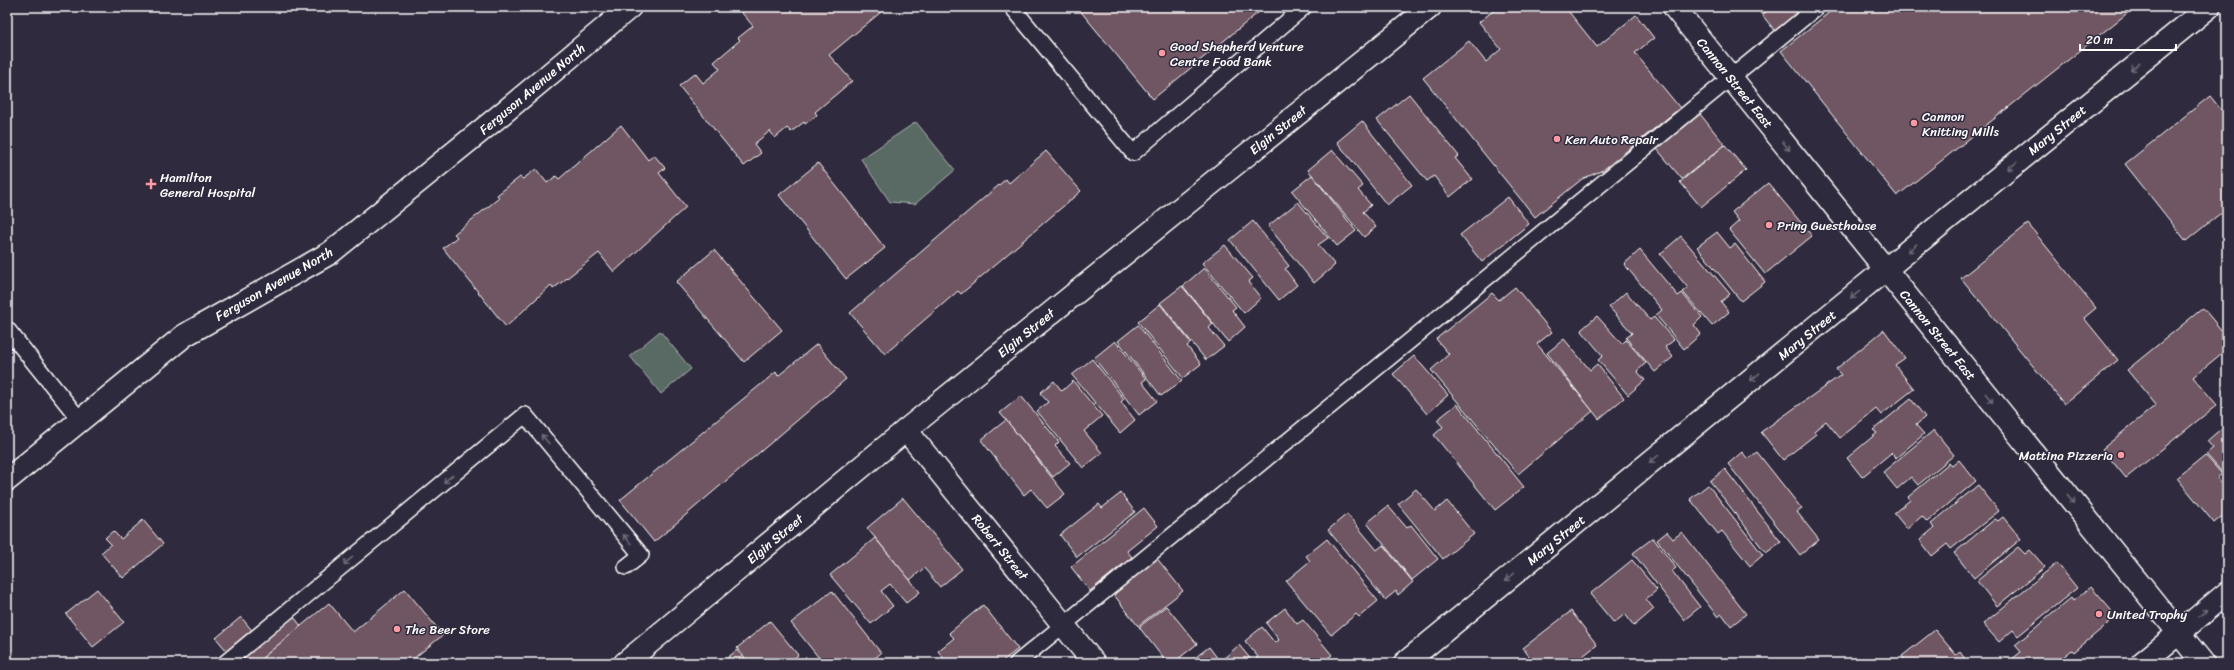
<svg xmlns="http://www.w3.org/2000/svg" width="2234" height="670" font-family="Sriracha,sans-serif">
	<style>
		.green { fill: #586a64; stroke: #acb4b2 }
		.building { fill: #6f5762; stroke: #fff }
		.lines { fill: none; stroke-linecap: round; stroke-linejoin: round }
		.lane-casing { stroke: #fff; stroke-width: 18 }
		.street-casing { stroke: #fff; stroke-width: 25 }
		.secondary-casing { stroke: #fff; stroke-width: 25 }
		.lane { stroke: #2f2a3d; stroke-width: 15 }
		.street { stroke: #2f2a3d; stroke-width: 22 }
		.secondary { stroke: #2f2a3d; stroke-width: 22 }
		.oneway { stroke: #6d6a77 }
		.poi-dot { fill: #ff9aa2; stroke: #2f2a3d; stroke-width: 1.5 }
		.labels { text-anchor: middle; dominant-baseline: central; stroke-width: 3; stroke-linejoin: round; paint-order: stroke }
		.poi-label { font-size: 13px; fill: #fff; stroke: #2f2a3d; text-anchor: start }
		.street-label { font-size: 13px; fill: #fff; stroke: #2f2a3d }
	</style>
	<rect width="100%" height="100%" fill="#2f2a3d"/>
	<filter id="ink" filterUnits="userSpaceOnUse"><feTurbulence type="fractalNoise" baseFrequency=".025" numOctaves="2"/><feDisplacementMap in="SourceGraphic" scale="8" xChannelSelector="R" yChannelSelector="G"/><feConvolveMatrix kernelMatrix="1 2 1 2 8 2 1 2 1" color-interpolation-filters="sRGB"/></filter>
	<g filter="url(#ink)">
		<g class="green">
			<polygon points="916,122 955,170 915,204 890,202 861,159"/>
			<polygon points="660,331 691,369 661,394 630,356"/>
		</g>
		<g class="building">
			<polygon points="737,7 887,7 829,55 852,81 815,112 817,115 805,124 804,122 791,132 787,128 775,138 770,131 754,144 761,153 744,166 679,86 695,73 703,83 720,69 714,62 740,40 738,38 753,26"/>
			<polygon points="1077,7 1265,7 1153,99"/>
			<polygon points="1498,7 1565,7 1597,47 1636,15 1654,38 1635,53 1680,108 1603,170 1582,179 1535,217 1423,78 1469,41 1486,62 1501,49 1479,22"/>
			<polygon points="1755,7 1772,7 1762,15"/>
			<polygon points="1772,7 1806,7 1776,32 1762,15"/>
			<polygon points="1836,7 2135,7 1897,196 1781,51"/>
			<polygon points="1409,94 1459,156 1455,158 1472,179 1450,197 1434,176 1427,181 1377,120"/>
			<polygon points="2210,96 2227,117 2227,208 2186,241 2125,164"/>
			<polygon points="1700,114 1725,145 1682,179 1657,149"/>
			<polygon points="1362,121 1412,185 1387,205 1337,142"/>
			<polygon points="621,125 648,160 654,155 665,168 659,173 686,207 614,272 599,253 553,289 551,285 506,327 443,248 457,237 454,234 499,198 497,195 520,177 523,179 536,169 547,183 556,176 559,179"/>
			<polygon points="1725,145 1746,170 1701,207 1680,182"/>
			<polygon points="1332,150 1363,186 1358,190 1371,205 1363,212 1376,227 1364,237 1308,170"/>
			<polygon points="1046,151 1081,191 961,294 958,291 885,354 850,313 1006,179 1009,183"/>
			<polygon points="818,163 885,248 846,279 779,195"/>
			<polygon points="1312,175 1356,231 1337,246 1292,191"/>
			<polygon points="1768,183 1812,236 1765,274 1729,230 1739,221 1732,212"/>
			<polygon points="1508,197 1529,224 1482,262 1460,235"/>
			<polygon points="1298,202 1328,238 1318,245 1335,265 1314,283 1268,226"/>
			<polygon points="1253,221 1289,266 1285,269 1297,285 1279,300 1230,240"/>
			<polygon points="2028,224 2096,308 2084,318 2118,360 2064,404 1961,278"/>
			<polygon points="1717,232 1730,248 1735,244 1765,282 1741,301 1697,247"/>
			<polygon points="1681,236 1730,294 1721,302 1729,312 1712,326 1683,292 1688,288 1660,254"/>
			<polygon points="1225,245 1253,278 1248,282 1261,298 1244,313 1202,263"/>
			<polygon points="714,250 782,330 744,362 676,282"/>
			<polygon points="1640,250 1678,296 1682,293 1702,317 1694,325 1701,334 1684,349 1656,315 1662,310 1624,264"/>
			<polygon points="1204,268 1236,307 1232,310 1245,327 1228,342 1183,286"/>
			<polygon points="1182,286 1213,324 1209,328 1224,346 1206,360 1160,303"/>
			<polygon points="1515,287 1552,332 1537,344 1593,411 1518,474 1431,370 1449,354 1436,339 1492,293 1499,300"/>
			<polygon points="1626,292 1650,320 1654,317 1674,340 1665,347 1673,357 1655,372 1626,338 1632,333 1609,307"/>
			<polygon points="1160,304 1191,343 1187,346 1201,364 1183,378 1138,322"/>
			<polygon points="2203,308 2227,337 2227,349 2193,377 2217,405 2126,478 2102,449 2156,405 2127,370"/>
			<polygon points="1597,316 1622,344 1626,340 1646,363 1637,371 1645,380 1628,395 1598,360 1603,356 1581,330"/>
			<polygon points="1138,325 1182,381 1161,396 1118,341"/>
			<polygon points="1884,330 1905,358 1895,365 1914,389 1881,415 1876,409 1840,438 1826,421 1814,431 1816,434 1783,460 1761,432 1841,375 1836,369"/>
			<polygon points="1564,339 1590,370 1597,364 1624,398 1599,419 1547,353"/>
			<polygon points="1115,341 1146,379 1142,382 1157,401 1139,415 1094,358"/>
			<polygon points="817,344 846,379 654,542 620,500 776,372 778,376"/>
			<polygon points="1414,356 1448,395 1427,414 1393,374"/>
			<polygon points="1092,359 1124,399 1121,402 1135,420 1120,433 1072,375"/>
			<polygon points="1054,381 1062,391 1073,381 1102,416 1084,431 1102,453 1083,468 1037,411 1048,402 1040,393"/>
			<polygon points="1021,396 1059,442 1055,446 1070,463 1053,477 1000,413"/>
			<polygon points="1911,399 1925,417 1916,425 1924,434 1896,458 1891,453 1862,477 1847,458 1877,433 1873,430"/>
			<polygon points="1457,404 1524,487 1495,510 1434,435 1443,427 1437,420"/>
			<polygon points="1006,420 1065,494 1047,508 1031,489 1024,495 981,440"/>
			<polygon points="2223,427 2227,431 2227,478 2206,454 2213,448 2207,441"/>
			<polygon points="1934,430 1954,455 1918,485 1911,477 1897,489 1883,472"/>
			<polygon points="1742,452 1748,459 1757,452 1802,509 1797,512 1819,540 1800,555 1728,464"/>
			<polygon points="2205,455 2222,474 2217,478 2227,490 2227,512 2214,523 2177,478"/>
			<polygon points="1959,460 1976,481 1927,522 1922,516 1907,529 1894,513 1910,500 1908,497 1949,463 1952,466"/>
			<polygon points="1725,469 1781,542 1766,553 1710,481"/>
			<polygon points="1708,485 1763,555 1750,566 1722,531 1718,534 1690,499"/>
			<polygon points="1978,485 1999,511 1951,549 1947,544 1932,556 1920,540 1934,528 1931,524"/>
			<polygon points="1416,489 1435,511 1447,501 1474,534 1443,559 1398,504"/>
			<polygon points="1121,493 1135,512 1077,557 1060,535 1099,504 1102,508"/>
			<polygon points="903,498 962,569 940,587 924,568 910,580 867,528"/>
			<polygon points="1388,506 1407,528 1411,525 1438,559 1412,580 1367,523"/>
			<polygon points="1144,508 1158,526 1127,551 1132,557 1090,591 1071,567"/>
			<polygon points="1347,514 1377,550 1383,545 1413,582 1398,595 1396,591 1385,600 1328,530"/>
			<polygon points="2003,517 2021,539 1974,578 1954,553 1995,519 1998,521"/>
			<polygon points="143,520 163,544 123,578 101,553 111,544 105,538 113,531 121,539"/>
			<polygon points="1667,532 1673,539 1682,532 1746,614 1731,626 1722,614 1718,617 1657,540"/>
			<polygon points="875,538 920,592 906,603 890,584 881,591 893,606 871,624 830,575"/>
			<polygon points="1653,538 1676,568 1672,571 1700,607 1684,620 1633,553"/>
			<polygon points="1327,539 1378,601 1359,617 1356,614 1331,635 1286,581 1310,561 1306,556"/>
			<polygon points="2018,547 2025,554 2030,550 2045,567 1997,606 1977,581"/>
			<polygon points="1155,556 1183,591 1138,626 1111,591"/>
			<polygon points="1632,560 1657,590 1646,599 1654,609 1634,626 1625,614 1614,623 1590,594"/>
			<polygon points="2057,563 2077,588 2018,636 2013,630 1999,642 1983,624"/>
			<polygon points="2091,587 2111,610 2111,621 2074,652 2072,650 2057,662 2054,659 2048,663 2007,663 2021,652 2015,645 2071,598 2073,601"/>
			<polygon points="97,589 124,622 93,647 66,614"/>
			<polygon points="405,589 443,635 408,663 256,663 329,603 353,632"/>
			<polygon points="832,591 881,653 869,663 823,663 791,623"/>
			<polygon points="983,605 1018,649 1000,663 947,663 938,651 954,638 949,633"/>
			<polygon points="1166,606 1197,644 1173,663 1167,663 1139,627"/>
			<polygon points="1285,608 1297,624 1303,620 1332,655 1321,663 1226,663 1223,659 1239,645 1253,662 1258,657 1245,641 1262,627 1275,643 1279,640 1266,623"/>
			<polygon points="1571,611 1597,645 1574,663 1534,663 1523,648"/>
			<polygon points="291,613 301,626 256,663 237,663 216,638 241,617 259,639"/>
			<polygon points="770,621 798,655 789,663 749,663 737,648"/>
			<polygon points="1935,630 1956,655 1960,652 1968,663 1907,663 1902,656"/>
			<polygon points="1209,647 1221,663 1188,663"/>
			<polygon points="737,650 748,663 721,663"/>
		</g>
		<g class="lines">
			<g class="lane-casing">
				<g id="lane">
					<polyline points="1012,7 1133,153 1304,7"/>
					<polyline points="7,329 80,420"/>
					<polyline points="225,663 525,415 641,555 626,567"/>
					<polyline points="1017,663 1817,7"/>
				</g>
			</g>
			<g class="street-casing">
				<g id="street">
					<polyline points="906,430 1094,663"/>
					<polyline points="7,480 185,335 330,253 503,113 630,7"/>
					<polyline points="625,663 906,430 1430,7"/>
					<polyline points="1405,663 1930,233 2209,7"/>
					<polyline points="2142,663 2179,633"/>
				</g>
			</g>
			<g class="secondary-casing">
				<g id="secondary">
					<polyline points="1674,7 2203,663"/>
					<polyline points="2179,633 2227,593"/>
				</g>
			</g>
			<use href="#lane" class="lane"/>
			<use href="#street" class="street"/>
			<use href="#secondary" class="secondary"/>
		</g>
		<defs><path id="oneway-shaft" d="M-6 0H5M1.5-3L5.5 0L1.5 3" fill="none" stroke-width="1.6" stroke-linecap="round" stroke-linejoin="round"/></defs>
		<g class="oneway">
			<use href="#oneway-shaft" transform="translate(2135 67) rotate(141)"/>
			<use href="#oneway-shaft" transform="translate(1786 146) rotate(51)"/>
			<use href="#oneway-shaft" transform="translate(2012 166) rotate(141)"/>
			<use href="#oneway-shaft" transform="translate(1912 248) rotate(139)"/>
			<use href="#oneway-shaft" transform="translate(1855 295) rotate(141)"/>
			<use href="#oneway-shaft" transform="translate(1755 377) rotate(141)"/>
			<use href="#oneway-shaft" transform="translate(1989 398) rotate(51)"/>
			<use href="#oneway-shaft" transform="translate(545 439) rotate(-130)"/>
			<use href="#oneway-shaft" transform="translate(1654 459) rotate(141)"/>
			<use href="#oneway-shaft" transform="translate(448 479) rotate(140)"/>
			<use href="#oneway-shaft" transform="translate(2071 499) rotate(51)"/>
			<use href="#oneway-shaft" transform="translate(627 539) rotate(-130)"/>
			<use href="#oneway-shaft" transform="translate(348 561) rotate(140)"/>
			<use href="#oneway-shaft" transform="translate(1510 577) rotate(141)"/>
			<use href="#oneway-shaft" transform="translate(2203 613) rotate(-40)"/>
		</g>
	</g>
	<g class="poi-dot">
		<circle cx="1162" cy="53" r="4"/>
		<circle cx="1914" cy="123" r="4"/>
		<circle cx="1557" cy="139" r="4"/>
		<path d="M149 178h4v4h4v4h-4v4h-4v-4h-4v-4h4z"/>
		<circle cx="1769" cy="225" r="4"/>
		<circle cx="2121" cy="455" r="4"/>
		<circle cx="2099" cy="614" r="4"/>
		<circle cx="397" cy="629" r="4"/>
	</g>
	<g class="labels">
		<g class="poi-label">
			<text x="1170" y="46">Good Shepherd Venture<tspan x="1170" dy="15">Centre Food Bank</tspan></text>
			<text x="1922" y="116">Cannon<tspan x="1922" dy="15">Knitting Mills</tspan></text>
			<text x="1565" y="139">Ken Auto Repair</text>
			<text x="160" y="177">Hamilton<tspan x="160" dy="15">General Hospital</tspan></text>
			<text x="1777" y="225">Pring Guesthouse</text>
			<text x="2113" y="455" text-anchor="end">Mattina Pizzeria</text>
			<text x="2107" y="614">United Trophy</text>
			<text x="405" y="629">The Beer Store</text>
		</g>
		<g class="street-label">
			<text transform="translate(1735 83) rotate(51)">Cannon Street East</text>
			<text transform="translate(532 89) rotate(-40)">Ferguson Avenue North</text>
			<text transform="translate(1278 130) rotate(-39)">Elgin Street</text>
			<text transform="translate(2057 130) rotate(-39)">Mary Street</text>
			<text transform="translate(274 284) rotate(-30)">Ferguson Avenue North</text>
			<text transform="translate(1026 333) rotate(-39)">Elgin Street</text>
			<text transform="translate(1807 335) rotate(-39)">Mary Street</text>
			<text transform="translate(1938 335) rotate(51)">Cannon Street East</text>
			<text transform="translate(775 539) rotate(-40)">Elgin Street</text>
			<text transform="translate(1556 540) rotate(-39)">Mary Street</text>
			<text transform="translate(1000 547) rotate(51)">Robert Street</text>
		</g>
	</g>
	<rect width="2234" height="670" fill="none" stroke="#2f2a3d" stroke-width="24"/>
	<rect x="12" y="12" width="2210" height="646" fill="none" stroke="#fff" stroke-width="1.5" filter="url(#ink)"/>
	<path d="M2080 44v6h96v-6" fill="none" stroke="#ffffff" stroke-width="2"/>
	<text x="2086" y="44" font-size="12" fill="#ffffff" stroke="#2f2a3d" stroke-width="3" paint-order="stroke">20 m</text>
</svg>
